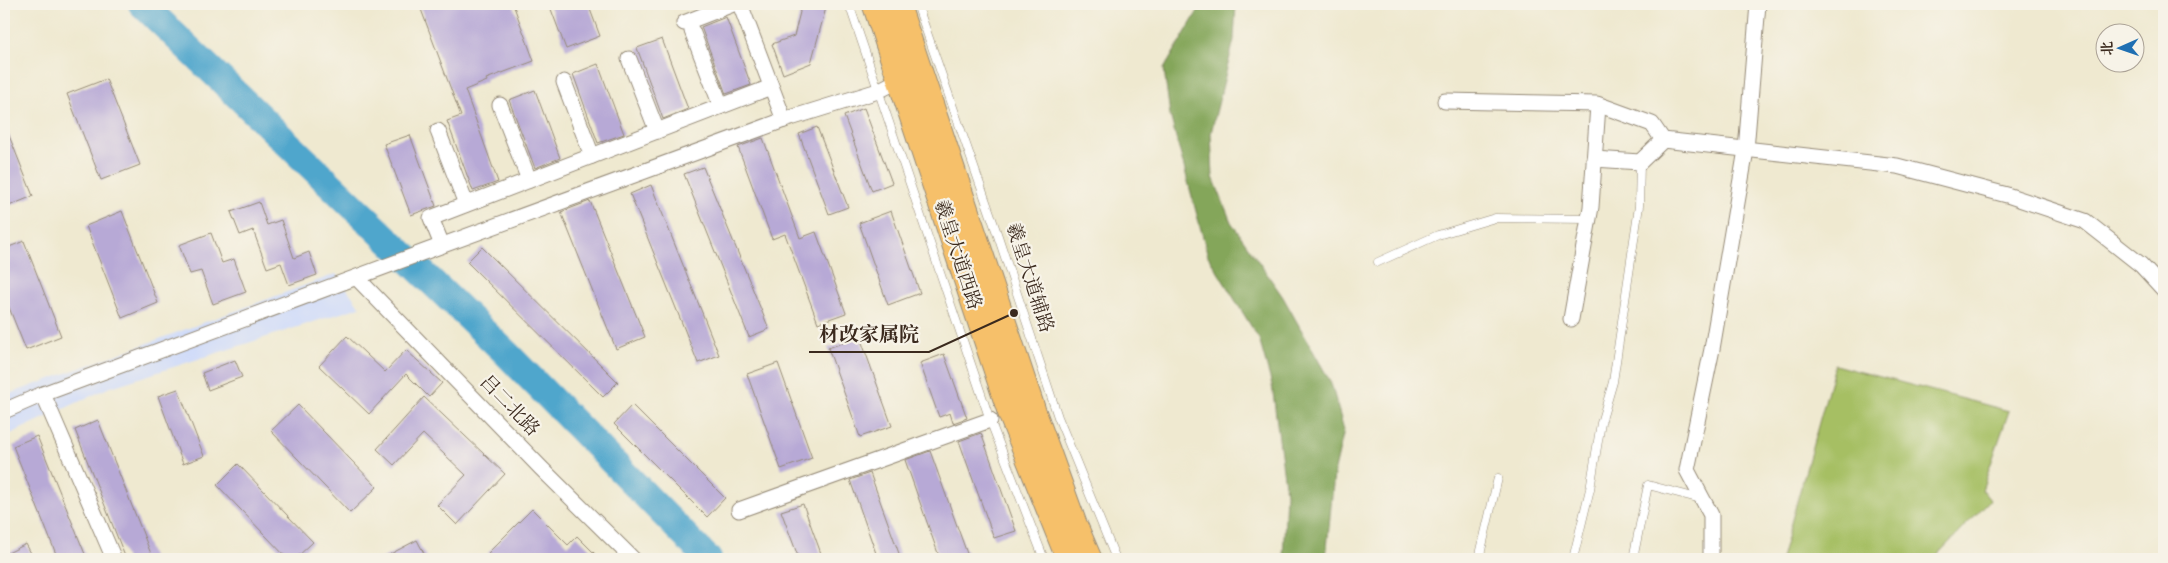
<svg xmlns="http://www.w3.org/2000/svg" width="2168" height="563" font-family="'IM FELL English','Noto Serif SC',serif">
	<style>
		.built { fill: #cedafa }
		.green { fill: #a6bf64; stroke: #707441 }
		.forest { fill: #84a65a; stroke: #60683c }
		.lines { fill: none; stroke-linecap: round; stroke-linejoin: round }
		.river { stroke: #50a6cc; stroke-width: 28 }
		.building { fill: #b7a9d6 }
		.service-casing { stroke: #958a77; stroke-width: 9 }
		.minor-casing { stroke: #958a77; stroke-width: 17 }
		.primary-casing { stroke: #958a77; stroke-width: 27 }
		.service { stroke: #fff; stroke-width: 8 }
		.minor { stroke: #fff; stroke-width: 15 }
		.primary { stroke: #f6c06b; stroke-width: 25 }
		.labels { text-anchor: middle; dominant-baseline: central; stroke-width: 4.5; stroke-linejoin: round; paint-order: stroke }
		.street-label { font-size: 19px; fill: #3b2a1e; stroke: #f7f3e8 }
		.leader { fill: none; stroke: #3b2a1e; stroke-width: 2 }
		.callout-dot { fill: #3b2a1e; stroke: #f7f3e8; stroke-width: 2 }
		.callout-label { font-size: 20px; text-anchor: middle; font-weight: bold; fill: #3b2a1e; stroke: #f7f3e8; stroke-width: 4.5; stroke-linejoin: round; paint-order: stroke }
	</style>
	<rect width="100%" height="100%" fill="#f7f3e8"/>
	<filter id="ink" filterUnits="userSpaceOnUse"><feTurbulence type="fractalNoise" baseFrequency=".02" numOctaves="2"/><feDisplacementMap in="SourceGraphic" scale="10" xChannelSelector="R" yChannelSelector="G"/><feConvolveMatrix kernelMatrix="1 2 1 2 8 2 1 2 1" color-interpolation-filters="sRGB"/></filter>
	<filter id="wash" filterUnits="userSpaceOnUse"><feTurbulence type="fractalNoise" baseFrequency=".0096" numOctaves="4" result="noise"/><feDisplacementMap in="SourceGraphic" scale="20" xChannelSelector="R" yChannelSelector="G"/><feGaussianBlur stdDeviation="1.12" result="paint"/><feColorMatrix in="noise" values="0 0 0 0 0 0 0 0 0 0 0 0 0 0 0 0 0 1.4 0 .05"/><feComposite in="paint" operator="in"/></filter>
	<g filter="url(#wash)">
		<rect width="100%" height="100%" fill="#efe9d0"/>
		<polygon class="built" points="336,274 360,307 108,388 4,437 4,396"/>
		<polygon class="green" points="1835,365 2009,411 1982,490 1990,500 1933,559 1781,559"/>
		<polygon class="forest" points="1202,4 1236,4 1234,40 1211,133 1213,177 1231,222 1283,297 1331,383 1344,430 1334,474 1326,559 1283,559 1286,493 1272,385 1259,339 1208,256 1170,115 1164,69"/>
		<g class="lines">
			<polyline class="river" points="142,4 505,352 708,559"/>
		</g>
		<g id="blocks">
			<g class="building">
				<polygon points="419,4 513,4 534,61 486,79 487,81 465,90 498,182 473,191 447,121 461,116"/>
				<polygon points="549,4 588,4 600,36 566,49"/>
				<polygon points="797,4 827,4 811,63 783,74 772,44 794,36 800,12"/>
				<polygon points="726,17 751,85 726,94 701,27"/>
				<polygon points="662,39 688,109 663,119 637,48"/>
				<polygon points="598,64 624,134 598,143 573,74"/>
				<polygon points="106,79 140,165 101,180 67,94"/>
				<polygon points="535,90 560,158 535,168 509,100"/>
				<polygon points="864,108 892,183 872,191 844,116"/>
				<polygon points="4,123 33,196 4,208"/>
				<polygon points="817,127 848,207 829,214 799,134"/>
				<polygon points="410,135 436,206 411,215 384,144"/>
				<polygon points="763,138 800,238 816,232 846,313 818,323 785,234 772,239 738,147"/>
				<polygon points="703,167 769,329 749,337 684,174"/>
				<polygon points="651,185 719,355 698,363 630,194"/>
				<polygon points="590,201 645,337 616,349 561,212"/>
				<polygon points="259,202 267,225 281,220 294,258 309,252 317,275 289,285 281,263 267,268 253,230 240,235 231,212"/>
				<polygon points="122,211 158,303 122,318 86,226"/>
				<polygon points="891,211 920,293 888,305 859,223"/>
				<polygon points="211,233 222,263 234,259 246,292 213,304 201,271 190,274 179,245"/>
				<polygon points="24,241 61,336 26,350 4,295 4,249"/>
				<polygon points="482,247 618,382 603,397 467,262"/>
				<polygon points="347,336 385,372 406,350 442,383 429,397 406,374 369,414 319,366"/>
				<polygon points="860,337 892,426 860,437 828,348"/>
				<polygon points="944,354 967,418 953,423 950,413 939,417 920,363"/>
				<polygon points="235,360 242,377 208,390 202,373"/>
				<polygon points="778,363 812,458 781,469 747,374"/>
				<polygon points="178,389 204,456 183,464 158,396"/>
				<polygon points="424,397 505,474 457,525 437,505 466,475 423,434 394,465 377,449"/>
				<polygon points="298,405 377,487 350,513 271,431"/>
				<polygon points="632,405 725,498 707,517 614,424"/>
				<polygon points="98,420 153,559 126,559 75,430"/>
				<polygon points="981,433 1016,531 994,538 959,441"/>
				<polygon points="37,436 87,559 58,559 13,446"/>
				<polygon points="930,451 969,559 940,559 905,460"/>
				<polygon points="238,464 313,542 295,559 288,559 217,485"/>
				<polygon points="870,473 901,559 878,559 850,480"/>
				<polygon points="803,504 823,559 799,559 781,511"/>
				<polygon points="532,509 568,545 577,536 600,559 494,559 488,553"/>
				<polygon points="417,540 427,559 381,559"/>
				<polygon points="26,544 34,559 4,559 4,555"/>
			</g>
		</g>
	</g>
	<g filter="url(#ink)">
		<use href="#blocks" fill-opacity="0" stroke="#958a77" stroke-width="1"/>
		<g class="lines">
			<g class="service-casing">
				<g id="service">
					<polyline points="849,4 990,420 1044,559"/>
					<polyline points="917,4 998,236 1058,417 1116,559"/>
					<polyline points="1378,262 1438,235 1495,218 1589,219"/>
					<polyline points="1479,559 1498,478"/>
					<polyline points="1573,559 1590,489 1601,423 1613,382 1639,206 1640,162"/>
					<polyline points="1633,559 1648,485 1701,499"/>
				</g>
			</g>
			<g class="minor-casing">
				<g id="minor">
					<polyline points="740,4 784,120"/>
					<polyline points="684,23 733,4"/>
					<polyline points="692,31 721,106"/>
					<polyline points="629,59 657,131"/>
					<polyline points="564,82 592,156"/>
					<polyline points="1445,101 1597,104 1652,124 1663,140 1897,166 2007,195 2085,221 2141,265 2164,290"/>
					<polyline points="500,105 529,180"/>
					<polyline points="438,131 466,204"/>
					<polyline points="1594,159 1640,162 1663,140"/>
					<polyline points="442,245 431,218 771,87"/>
					<polyline points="357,278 541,468 633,559"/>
					<polyline points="1571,319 1591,207 1598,105"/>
					<polyline points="43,394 114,559"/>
					<polyline points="4,411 43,394 424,252 784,120 878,91 907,76"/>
					<polyline points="739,510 990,420"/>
					<polyline points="1711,559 1711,515 1687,470 1712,349 1746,150 1758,4"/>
				</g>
			</g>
			<g class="primary-casing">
				<g id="primary">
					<polyline points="875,4 1011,414 1069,559"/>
					<polyline points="897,4 1033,411 1074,524 1089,559"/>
				</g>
			</g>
			<use href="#service" class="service"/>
			<use href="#minor" class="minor"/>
			<use href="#primary" class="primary"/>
		</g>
	</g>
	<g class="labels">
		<g class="street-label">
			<text transform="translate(957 255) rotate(72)">羲皇大道西路</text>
			<text transform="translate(1029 278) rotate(72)">羲皇大道辅路</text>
			<text transform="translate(509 406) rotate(46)">吕二北路</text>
		</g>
	</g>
	<path class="leader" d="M1014 313L929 352H809"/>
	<circle class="callout-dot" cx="1014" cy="313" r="5"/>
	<g class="callout-label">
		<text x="869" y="341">材改家属院</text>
	</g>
	<rect width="2168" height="563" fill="none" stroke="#f7f3e8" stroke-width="20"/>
	<g transform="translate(2120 48) rotate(268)"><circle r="24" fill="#f7f3e8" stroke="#aca397"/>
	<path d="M0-4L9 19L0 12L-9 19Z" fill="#1f6fb2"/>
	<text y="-8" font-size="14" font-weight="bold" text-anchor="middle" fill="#3b2a1e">北</text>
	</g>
</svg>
